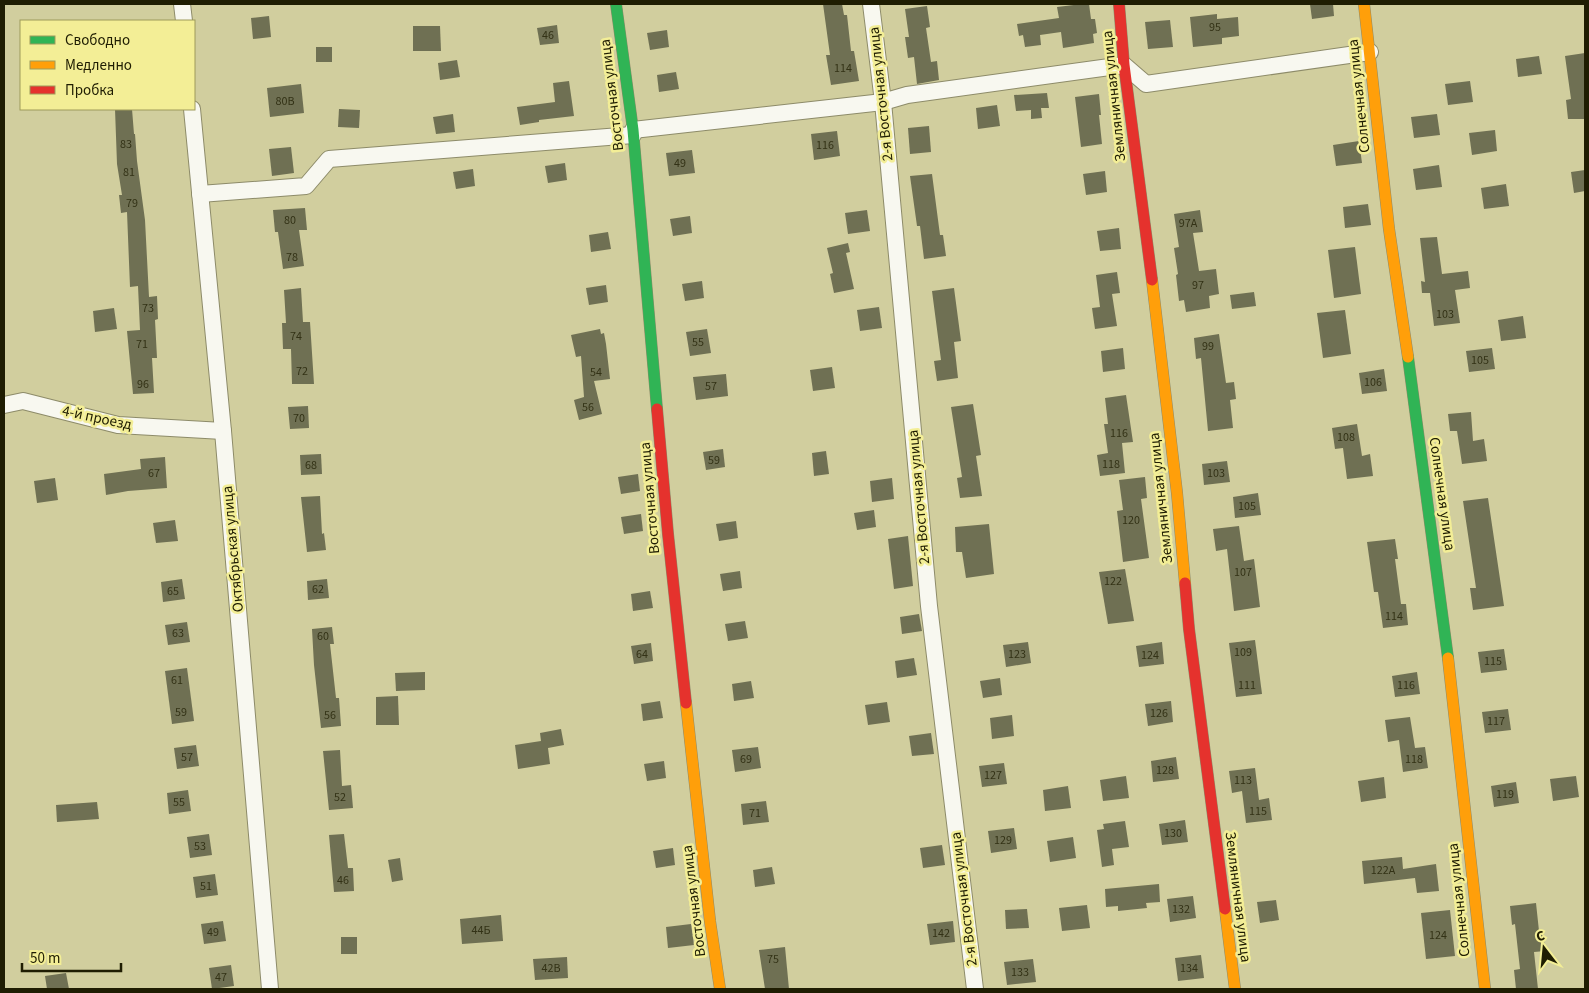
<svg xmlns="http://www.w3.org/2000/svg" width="1589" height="993" font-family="'Source Sans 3',sans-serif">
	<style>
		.building { fill: #6f7053 }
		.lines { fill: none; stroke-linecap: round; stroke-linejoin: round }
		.street-casing { stroke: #8d8b69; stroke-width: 18 }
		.fast-casing { stroke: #8d8b69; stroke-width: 12 }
		.slow-casing { stroke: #8d8b69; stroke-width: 12 }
		.jam-casing { stroke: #8d8b69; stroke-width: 12 }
		.street { stroke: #f8f8f0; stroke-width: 16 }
		.fast { stroke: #30b455; stroke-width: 11 }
		.slow { stroke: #ff9f0a; stroke-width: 11 }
		.jam { stroke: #e5322d; stroke-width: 11 }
		.labels { text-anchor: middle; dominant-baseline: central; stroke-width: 5; stroke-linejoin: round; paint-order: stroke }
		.number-label { font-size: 12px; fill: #333216 }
		.street-label { font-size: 15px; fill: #1f1d02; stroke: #f3ee96 }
	</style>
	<rect width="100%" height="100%" fill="#d1ce9e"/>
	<g class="building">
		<polygon points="823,4 842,4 844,15 847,15 851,51 854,51 859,81 831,85 826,55 830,55"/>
		<polygon points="1082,4 1089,4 1091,19 1095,19 1097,33 1093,34 1094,43 1063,48 1061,32 1040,35 1041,45 1025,47 1023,35 1019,36 1017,24 1059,18 1057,7"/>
		<polygon points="1310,4 1333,4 1334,16 1312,19"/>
		<polygon points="927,6 930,27 926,28 931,62 937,61 939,80 917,84 914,57 908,58 905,37 909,37 905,9"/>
		<polygon points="1217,14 1217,19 1238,17 1239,36 1222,38 1222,44 1193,47 1190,17"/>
		<polygon points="269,16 271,37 253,39 251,18"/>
		<polygon points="1170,20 1173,47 1148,49 1145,22"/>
		<polygon points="557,25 559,43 540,45 537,28"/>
		<polygon points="413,26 440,26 441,51 413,51"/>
		<polygon points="667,30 669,47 650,50 647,33"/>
		<rect x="316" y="47" width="16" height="15"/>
		<polygon points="1585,53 1585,119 1568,119 1566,100 1571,99 1565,56"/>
		<polygon points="1539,56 1542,74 1518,77 1516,59"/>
		<polygon points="457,60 460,77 440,80 438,63"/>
		<polygon points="676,72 679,89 659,92 657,75"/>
		<polygon points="569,81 574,116 539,120 539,122 520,125 517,107 555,102 553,83"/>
		<polygon points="1470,81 1473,102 1448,105 1445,84"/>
		<polygon points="301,84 304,113 270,117 267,88"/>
		<polygon points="1047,93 1049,108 1041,108 1042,118 1031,119 1031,110 1016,111 1014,95"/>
		<polygon points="1099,94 1101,115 1099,115 1102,144 1081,147 1075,97"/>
		<polygon points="997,105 1000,126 978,129 976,108"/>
		<polygon points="115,109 132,109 134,134 135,134 137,161 145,220 149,297 157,296 158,319 155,320 157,358 152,358 154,393 133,394 127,331 140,330 138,286 130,287 127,212 121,213 119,195 122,195 117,164"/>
		<polygon points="339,109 360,110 359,128 338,127"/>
		<polygon points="453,114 455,132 436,134 433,117"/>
		<polygon points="1437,114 1440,135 1414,138 1411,117"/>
		<polygon points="929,126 931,152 910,154 908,128"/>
		<polygon points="1495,130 1497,151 1472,155 1469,133"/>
		<polygon points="837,131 840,156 814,160 811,134"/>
		<polygon points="1359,141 1362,163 1336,166 1333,145"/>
		<polygon points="291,147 294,173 272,176 269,149"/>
		<polygon points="692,150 695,173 669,176 666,153"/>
		<polygon points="565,163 567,180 548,183 545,166"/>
		<polygon points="1439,165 1442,187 1416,190 1413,169"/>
		<polygon points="473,169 475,186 456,189 453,172"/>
		<polygon points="1585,170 1585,191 1574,193 1571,172"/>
		<polygon points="1105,171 1107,192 1086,195 1083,174"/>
		<polygon points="932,174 940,235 943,235 946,256 924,259 920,226 917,226 910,176"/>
		<polygon points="1506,184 1509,206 1484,209 1481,188"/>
		<polygon points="1368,204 1371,225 1345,228 1343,207"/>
		<polygon points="305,208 307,230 299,230 304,266 283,269 278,232 275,232 273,210"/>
		<polygon points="867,210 870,231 848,234 845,213"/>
		<polygon points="1200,210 1203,232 1193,233 1199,271 1216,269 1219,294 1209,296 1210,308 1186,312 1184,300 1179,301 1176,275 1178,274 1174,248 1179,247 1174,214"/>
		<polygon points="690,216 692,233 673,236 670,219"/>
		<polygon points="1119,228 1121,249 1100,251 1097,231"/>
		<polygon points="608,232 611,249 591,252 589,235"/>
		<polygon points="1437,237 1442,274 1468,271 1470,288 1455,290 1460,323 1434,326 1430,293 1422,293 1421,281 1425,282 1420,238"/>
		<polygon points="848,243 850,252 846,253 854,289 834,293 830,274 833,273 827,248"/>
		<polygon points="1355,247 1361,294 1334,298 1328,250"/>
		<polygon points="1117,272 1120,293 1112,294 1117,326 1095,329 1092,308 1100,307 1096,275"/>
		<polygon points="702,281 704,298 685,301 682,284"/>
		<polygon points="606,285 608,302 589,305 586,288"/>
		<polygon points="301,288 303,322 310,322 314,384 292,384 291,349 283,349 282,323 286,323 284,290"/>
		<polygon points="954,288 961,341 954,342 958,378 937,381 934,361 941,360 932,291"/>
		<polygon points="1254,292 1256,306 1232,309 1230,295"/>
		<polygon points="879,307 882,328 860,331 857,310"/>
		<polygon points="114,308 117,329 95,332 93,311"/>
		<polygon points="1345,310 1351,354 1323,358 1317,313"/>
		<polygon points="1523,316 1526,338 1501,341 1498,320"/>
		<polygon points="600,329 601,334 604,333 606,344 610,379 594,381 602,414 579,420 574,400 584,397 581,356 576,357 571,335"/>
		<polygon points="707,329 711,353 690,356 686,332"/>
		<polygon points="1219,334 1226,383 1234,382 1236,399 1230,400 1233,428 1208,431 1201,358 1196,359 1194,338"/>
		<polygon points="1123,348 1125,369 1103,372 1101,351"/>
		<polygon points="1492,348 1495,369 1469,372 1466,351"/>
		<polygon points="832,367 835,388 813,391 810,370"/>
		<polygon points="1384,369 1387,391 1362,394 1359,373"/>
		<polygon points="726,374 728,396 696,400 693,377"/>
		<polygon points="1126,395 1133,442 1122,443 1125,473 1100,476 1097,455 1108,453 1104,424 1108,424 1105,398"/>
		<polygon points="973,404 981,455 976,456 982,496 960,498 957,478 962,477 951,407"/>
		<polygon points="308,406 309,428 290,429 288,407"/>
		<polygon points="1471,412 1473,441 1484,439 1487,461 1462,464 1457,431 1450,431 1448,414"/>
		<polygon points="1357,424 1362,456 1370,454 1373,476 1347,479 1343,448 1335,449 1332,428"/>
		<polygon points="723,449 725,467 706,470 703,452"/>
		<polygon points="826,451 829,474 814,476 812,453"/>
		<polygon points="321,454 322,474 301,475 300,455"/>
		<polygon points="165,457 167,488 128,491 106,495 104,474 141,469 140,459"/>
		<polygon points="1227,461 1230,482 1204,485 1202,464"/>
		<polygon points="638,474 640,491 621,494 618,477"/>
		<polygon points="1145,477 1147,498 1141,499 1149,558 1123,562 1117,511 1123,510 1119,480"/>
		<polygon points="55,478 58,500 37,503 34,481"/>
		<polygon points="892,478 894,499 872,502 870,481"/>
		<polygon points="1258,493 1261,515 1235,518 1233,497"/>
		<polygon points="320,496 322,534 324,533 326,550 307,552 301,497"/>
		<polygon points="1488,498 1504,606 1473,610 1470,588 1476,588 1463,501"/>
		<polygon points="874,510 876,527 857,530 854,513"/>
		<polygon points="641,514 643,531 624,534 621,517"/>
		<polygon points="175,520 178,541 156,543 153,523"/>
		<polygon points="736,521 738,538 719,541 716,524"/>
		<polygon points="989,524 994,574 966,578 962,552 956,552 955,527"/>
		<polygon points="1239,526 1244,561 1254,559 1260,607 1234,611 1227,549 1216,551 1213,529"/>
		<polygon points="908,536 913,586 894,589 888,539"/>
		<polygon points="1395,539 1398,559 1395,559 1401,604 1406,604 1408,625 1383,628 1378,592 1374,592 1367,542"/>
		<polygon points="1125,569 1134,621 1108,624 1099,572"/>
		<polygon points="740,571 742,588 723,591 720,574"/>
		<polygon points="182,579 185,599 163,602 161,582"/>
		<polygon points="327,579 329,598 308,600 307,581"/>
		<polygon points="650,591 653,608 633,611 631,594"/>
		<polygon points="919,614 922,631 902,634 900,617"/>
		<polygon points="745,621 748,638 728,641 725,624"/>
		<polygon points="187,622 190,642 168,645 165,625"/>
		<polygon points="332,627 334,644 330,644 336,698 339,698 341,726 321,728 314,665 312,629"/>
		<polygon points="1255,640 1262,694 1236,697 1229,643"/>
		<polygon points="1028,642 1031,663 1006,667 1003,645"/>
		<polygon points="1162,642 1164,664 1139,667 1136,646"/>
		<polygon points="651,643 653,661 634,664 631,646"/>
		<polygon points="1504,649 1507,670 1481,673 1478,652"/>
		<polygon points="914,658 917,675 897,678 895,661"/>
		<polygon points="187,668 194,721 172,724 165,671"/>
		<polygon points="425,672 425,690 396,691 395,673"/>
		<polygon points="1417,672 1420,694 1395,697 1392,676"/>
		<polygon points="1000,678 1002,695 983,698 980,681"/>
		<polygon points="751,681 754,698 734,701 732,684"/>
		<polygon points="398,696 399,725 376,725 376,697"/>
		<polygon points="660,701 663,718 643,721 641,704"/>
		<polygon points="1171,701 1173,722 1148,726 1145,704"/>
		<polygon points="887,702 890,722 868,725 865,705"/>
		<polygon points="1508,709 1511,730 1485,733 1482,712"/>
		<polygon points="1012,715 1014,736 992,739 990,718"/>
		<polygon points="1410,717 1415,748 1425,747 1428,768 1403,772 1399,740 1388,742 1385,720"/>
		<polygon points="561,729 564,745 548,748 550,764 518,769 515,745 541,741 540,733"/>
		<polygon points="931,733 934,754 912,756 909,736"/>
		<polygon points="196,745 199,766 177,769 174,748"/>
		<polygon points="758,747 761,768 735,772 732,750"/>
		<polygon points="340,750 342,786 351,785 353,808 329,810 323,751"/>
		<polygon points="1176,757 1179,779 1153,782 1151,761"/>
		<polygon points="664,761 666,778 647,781 644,764"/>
		<polygon points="1004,763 1007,784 982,787 979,766"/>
		<polygon points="1255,768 1259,800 1269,798 1272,820 1246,823 1242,791 1232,793 1229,771"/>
		<polygon points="1126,776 1129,798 1103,801 1100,780"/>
		<polygon points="1576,776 1579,797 1553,801 1550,779"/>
		<polygon points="1384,777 1386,798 1361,802 1358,781"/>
		<polygon points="1516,782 1519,803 1494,807 1491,786"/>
		<polygon points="1068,786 1071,808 1045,811 1043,790"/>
		<polygon points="188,790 191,811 169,814 167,793"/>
		<polygon points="766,801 769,822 743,825 741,804"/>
		<polygon points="97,802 99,819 57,822 56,805"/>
		<polygon points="1185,820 1188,842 1162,845 1159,824"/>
		<polygon points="1125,821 1129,847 1112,849 1114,865 1102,867 1097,830 1104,829 1103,824"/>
		<polygon points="1014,828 1017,849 991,853 988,831"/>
		<polygon points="209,834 212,855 190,858 187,837"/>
		<polygon points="344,834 348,868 353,868 354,891 334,892 329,835"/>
		<polygon points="1073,837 1076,858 1050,862 1047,841"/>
		<polygon points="942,845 945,865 923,868 920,848"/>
		<polygon points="673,848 675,865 656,868 653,851"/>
		<polygon points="1402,857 1403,869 1436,864 1439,891 1417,893 1415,878 1364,884 1362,861"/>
		<polygon points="400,858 403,880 392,882 388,860"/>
		<polygon points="772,867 775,884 755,887 753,870"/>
		<polygon points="215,874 218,895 196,898 193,877"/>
		<polygon points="1159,884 1160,902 1146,903 1147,908 1118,911 1118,906 1106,907 1105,889"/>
		<polygon points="1193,896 1196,918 1170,922 1167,899"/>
		<polygon points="1276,900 1279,920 1260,923 1257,902"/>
		<polygon points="1536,903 1539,931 1543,930 1545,951 1534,952 1538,989 1516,989 1514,970 1520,969 1515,924 1512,925 1510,906"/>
		<polygon points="1087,905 1090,928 1062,931 1059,908"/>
		<polygon points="1027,909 1029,928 1006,929 1005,910"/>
		<polygon points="1450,910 1455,956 1426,959 1421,913"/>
		<polygon points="501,915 503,941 462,944 460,919"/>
		<polygon points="223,921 226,941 204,944 201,924"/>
		<polygon points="953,921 955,942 930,945 927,924"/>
		<polygon points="691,924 694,945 668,948 666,927"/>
		<rect x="341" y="937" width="16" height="17"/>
		<polygon points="785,947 789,989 765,989 759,950"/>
		<polygon points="1201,955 1204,978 1178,981 1175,958"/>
		<polygon points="567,957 568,978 535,980 533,959"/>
		<polygon points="1033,959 1036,982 1007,985 1004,962"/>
		<polygon points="231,965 234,986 212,989 209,968"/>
		<polygon points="66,973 69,989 47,989 45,976"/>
	</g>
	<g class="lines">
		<g class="street-casing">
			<g id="street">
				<polyline points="182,4 184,21"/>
				<polyline points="871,4 883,102 929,606 975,989"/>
				<polyline points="192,109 223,431 270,989"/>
				<polyline points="633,130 883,102 907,95 1124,65 1146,84 1370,52"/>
				<polyline points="200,194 306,186 329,159 633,135"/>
				<polyline points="4,405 23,401 118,425 223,431"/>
			</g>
		</g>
		<g class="fast-casing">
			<g id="fast">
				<polyline points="616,4 633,130 657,409"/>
				<polyline points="1408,357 1448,658"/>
			</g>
		</g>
		<g class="slow-casing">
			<g id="slow">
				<polyline points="1364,4 1389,229 1408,357"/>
				<polyline points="1152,280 1177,493 1185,583"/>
				<polyline points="1448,658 1485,989"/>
				<polyline points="686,703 710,921 720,989"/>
				<polyline points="1225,909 1235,989"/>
			</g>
		</g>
		<g class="jam-casing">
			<g id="jam">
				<polyline points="1119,4 1124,65 1152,280"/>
				<polyline points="657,409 668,534 686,703"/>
				<polyline points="1185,583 1189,629 1225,909"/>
			</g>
		</g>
		<use href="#street" class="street"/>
		<use href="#fast" class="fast"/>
		<use href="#slow" class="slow"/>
		<use href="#jam" class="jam"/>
	</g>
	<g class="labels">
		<g class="number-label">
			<text x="1215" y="27">95</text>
			<text x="548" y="35">46</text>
			<text x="843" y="68">114</text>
			<text x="285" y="101">80В</text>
			<text x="126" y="144">83</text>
			<text x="825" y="145">116</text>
			<text x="680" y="163">49</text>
			<text x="129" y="172">81</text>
			<text x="132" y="203">79</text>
			<text x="290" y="220">80</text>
			<text x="1188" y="223">97А</text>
			<text x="292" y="257">78</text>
			<text x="1198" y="285">97</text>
			<text x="148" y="308">73</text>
			<text x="1445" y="314">103</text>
			<text x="296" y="336">74</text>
			<text x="698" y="342">55</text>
			<text x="142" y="344">71</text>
			<text x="1208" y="346">99</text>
			<text x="1480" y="360">105</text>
			<text x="302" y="371">72</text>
			<text x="596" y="372">54</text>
			<text x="1373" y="382">106</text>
			<text x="143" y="384">96</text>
			<text x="711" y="386">57</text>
			<text x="588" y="407">56</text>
			<text x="299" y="418">70</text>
			<text x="1119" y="433">116</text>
			<text x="1346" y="437">108</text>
			<text x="714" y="460">59</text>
			<text x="1111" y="464">118</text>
			<text x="311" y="465">68</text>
			<text x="154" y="473">67</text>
			<text x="1216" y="473">103</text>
			<text x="1247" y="506">105</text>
			<text x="1131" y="520">120</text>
			<text x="1243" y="572">107</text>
			<text x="1113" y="581">122</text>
			<text x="318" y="589">62</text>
			<text x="173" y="591">65</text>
			<text x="1394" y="616">114</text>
			<text x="178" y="633">63</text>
			<text x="323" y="636">60</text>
			<text x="1243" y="652">109</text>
			<text x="642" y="654">64</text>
			<text x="1017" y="654">123</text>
			<text x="1150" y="655">124</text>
			<text x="1493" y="661">115</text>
			<text x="177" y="680">61</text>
			<text x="1247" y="685">111</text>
			<text x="1406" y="685">116</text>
			<text x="181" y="712">59</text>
			<text x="1159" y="713">126</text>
			<text x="330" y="715">56</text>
			<text x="1496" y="721">117</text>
			<text x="187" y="757">57</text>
			<text x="746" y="759">69</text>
			<text x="1414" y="759">118</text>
			<text x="1165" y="770">128</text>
			<text x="993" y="775">127</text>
			<text x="1243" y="780">113</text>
			<text x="1505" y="794">119</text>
			<text x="340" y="797">52</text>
			<text x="179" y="802">55</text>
			<text x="1258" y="811">115</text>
			<text x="755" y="813">71</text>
			<text x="1173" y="833">130</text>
			<text x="1003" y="840">129</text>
			<text x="200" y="846">53</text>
			<text x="1383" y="870">122А</text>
			<text x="343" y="880">46</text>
			<text x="206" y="886">51</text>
			<text x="1181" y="909">132</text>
			<text x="481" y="930">44Б</text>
			<text x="213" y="932">49</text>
			<text x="941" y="933">142</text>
			<text x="1438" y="935">124</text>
			<text x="773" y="959">75</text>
			<text x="551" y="968">42В</text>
			<text x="1189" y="968">134</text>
			<text x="1020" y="972">133</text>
			<text x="221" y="977">47</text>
		</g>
		<g class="street-label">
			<text transform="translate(881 94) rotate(-96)">2-я Восточная улица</text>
			<text transform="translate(612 95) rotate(-97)">Восточная улица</text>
			<text transform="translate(1114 96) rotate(-96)">Земляничная улица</text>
			<text transform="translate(1359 96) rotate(-96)">Солнечная улица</text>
			<text transform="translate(97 418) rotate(12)">4-й проезд</text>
			<text transform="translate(1442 494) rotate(82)">Солнечная улица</text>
			<text transform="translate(919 497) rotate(-95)">2-я Восточная улица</text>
			<text transform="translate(650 498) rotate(-95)">Восточная улица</text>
			<text transform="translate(1161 498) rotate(-96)">Земляничная улица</text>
			<text transform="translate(233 549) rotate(-95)">Октябрьская улица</text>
			<text transform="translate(1238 897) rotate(83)">Земляничная улица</text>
			<text transform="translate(964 899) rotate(-97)">2-я Восточная улица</text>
			<text transform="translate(1459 900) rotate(-96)">Солнечная улица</text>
			<text transform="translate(694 901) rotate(-97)">Восточная улица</text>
		</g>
	</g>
	<rect width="1589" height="993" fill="none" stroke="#1f1d02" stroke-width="10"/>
	<rect x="20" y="20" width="175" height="90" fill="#f3ee96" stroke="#9e9a5b"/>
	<rect x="30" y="36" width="25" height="8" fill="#30b455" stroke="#9e9a5b"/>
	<text x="65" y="45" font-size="15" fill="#1f1d02">Свободно</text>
	<rect x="30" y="61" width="25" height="8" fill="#ff9f0a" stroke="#9e9a5b"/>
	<text x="65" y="70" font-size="15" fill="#1f1d02">Медленно</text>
	<rect x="30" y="86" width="25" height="8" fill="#e5322d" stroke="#9e9a5b"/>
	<text x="65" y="95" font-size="15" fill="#1f1d02">Пробка</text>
	<g transform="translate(1544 948) rotate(344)" stroke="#f3ee96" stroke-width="4" paint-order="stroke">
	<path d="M0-4L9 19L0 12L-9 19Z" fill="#1f1d02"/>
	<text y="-8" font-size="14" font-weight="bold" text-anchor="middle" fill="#1f1d02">С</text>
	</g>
	<path d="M22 963v8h99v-8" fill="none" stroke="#1f1d02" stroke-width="2.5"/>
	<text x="30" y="963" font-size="15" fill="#1f1d02" stroke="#f3ee96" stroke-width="4" paint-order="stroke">50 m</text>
</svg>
